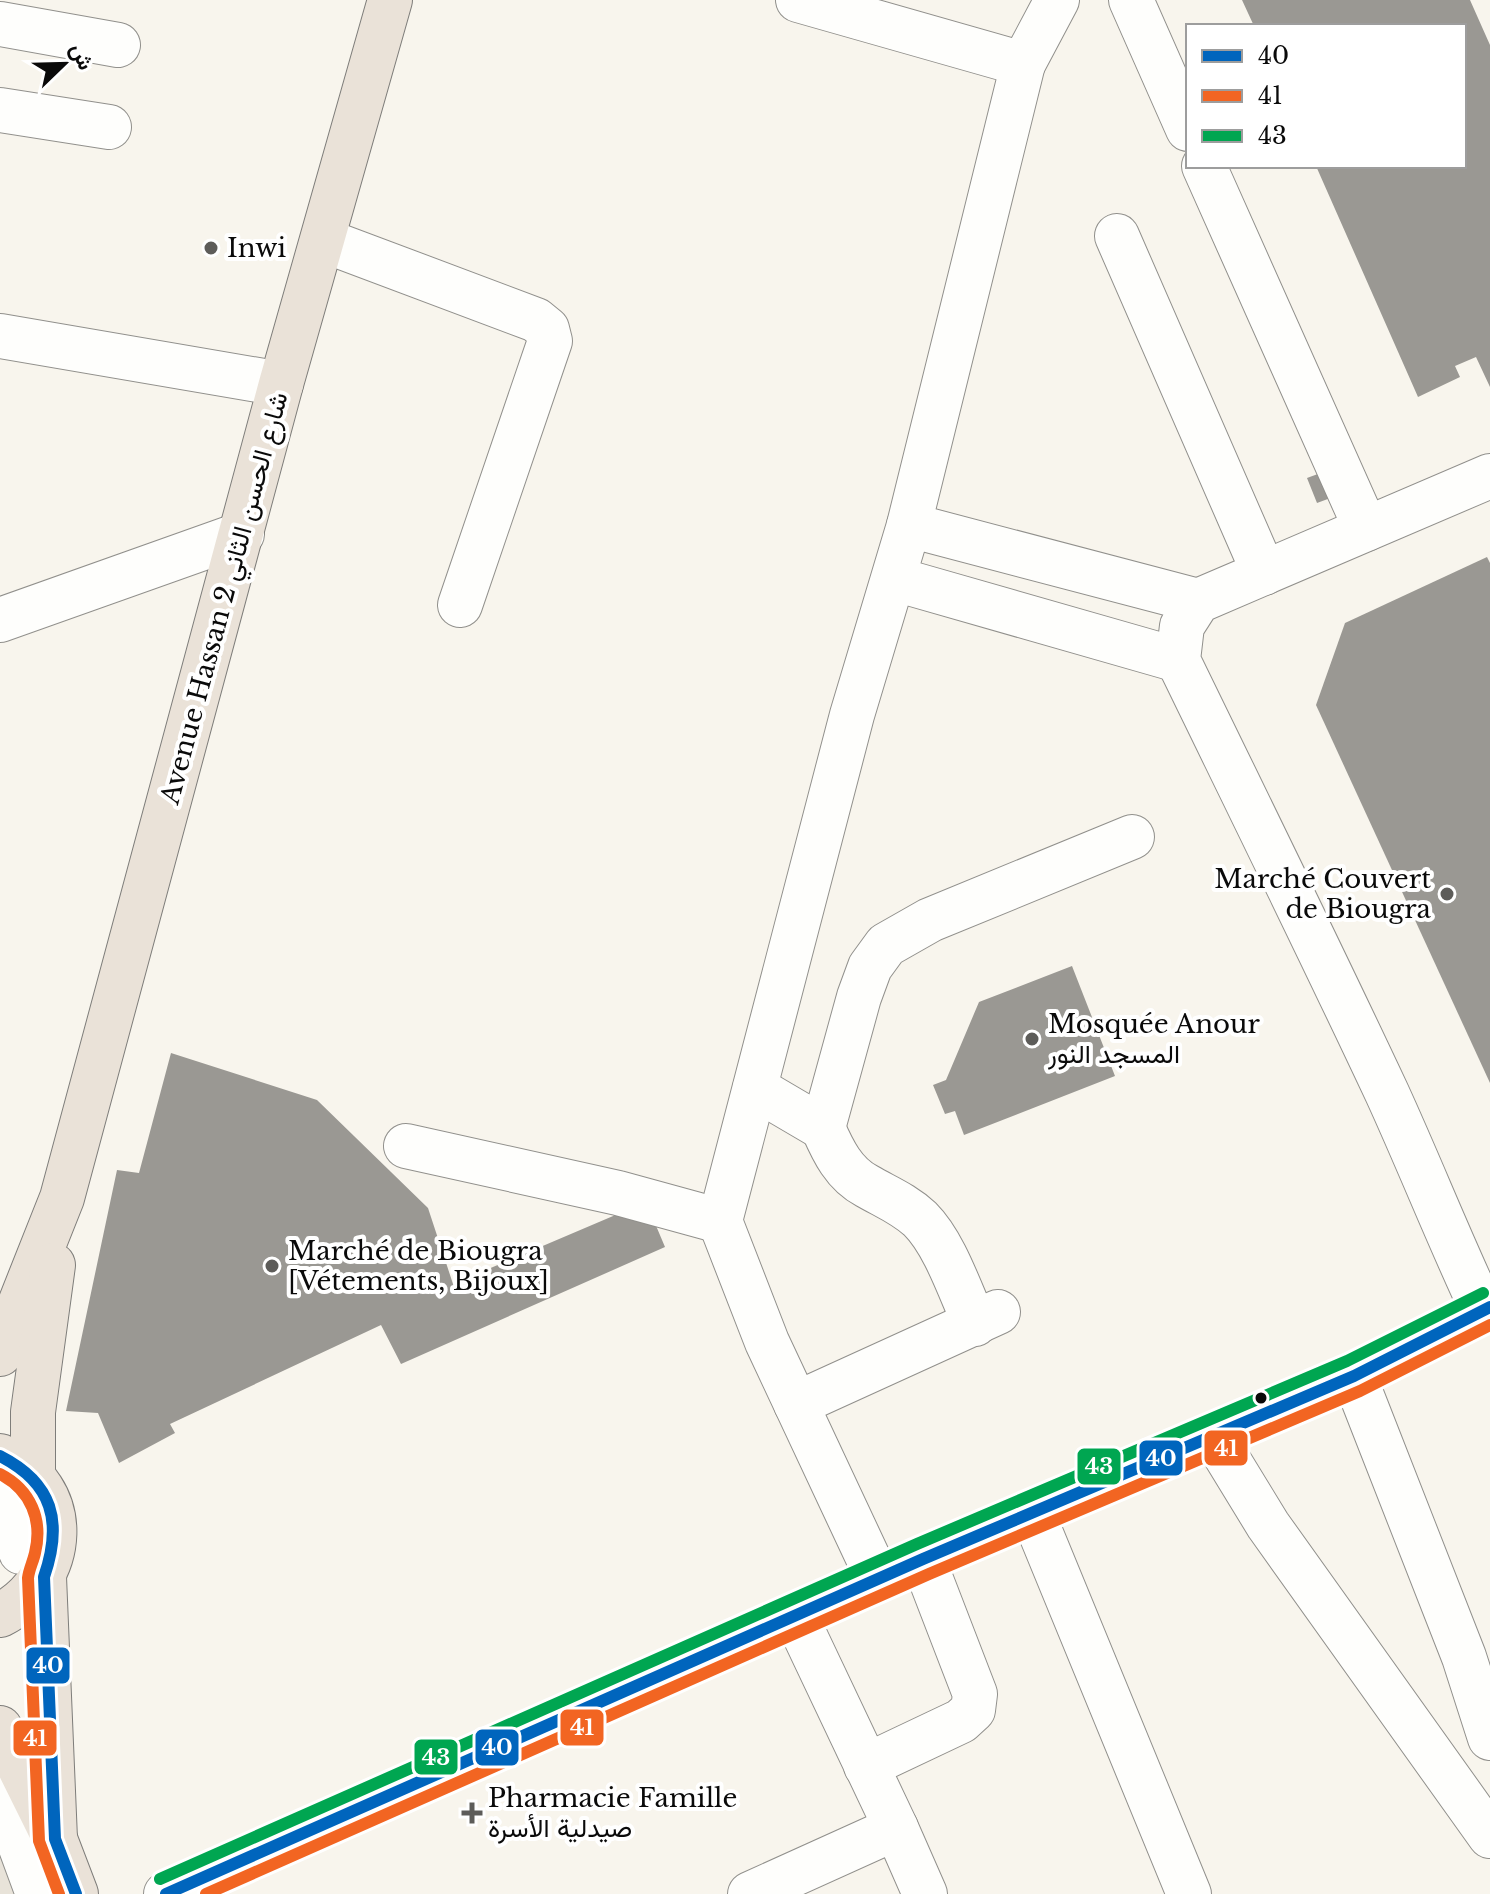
<svg xmlns="http://www.w3.org/2000/svg" width="1490" height="1894" font-family="'Libre Baskerville',Vazirmatn,serif">
	<style>
		.plaza { fill: #e8e3d9 }
		.building { fill: #9a9893 }
		.lines { fill: none; stroke-linecap: round; stroke-linejoin: round }
		.minor-casing { stroke: #91908c; stroke-width: 46 }
		.major-casing { stroke: #7e7d7a; stroke-width: 46 }
		.minor { stroke: #fefefc; stroke-width: 44 }
		.major { stroke: #eae2d8; stroke-width: 44 }
		.bus-1-casing { stroke: #fff; stroke-width: 18 }
		.bus-2-casing { stroke: #fff; stroke-width: 18 }
		.bus-3-casing { stroke: #fff; stroke-width: 18 }
		.bus-1 { stroke: #0065bd; stroke-width: 12 }
		.bus-2 { stroke: #f26522; stroke-width: 12 }
		.bus-3 { stroke: #00a651; stroke-width: 12 }
		.poi-dot { fill: #5d5c59; stroke: #fff; stroke-width: 3 }
		.bus-dot { fill: #0a0a0a; stroke: #fff; stroke-width: 3 }
		.labels { text-anchor: middle; dominant-baseline: central; stroke-width: 8; stroke-linejoin: round; paint-order: stroke }
		.poi-label { font-size: 26px; fill: #0a0a0a; stroke: #fff; text-anchor: start }
		.street-label { font-size: 26px; fill: #0a0a0a; stroke: #fff }
		.line-badge { stroke: #fff; stroke-width: 3 }
		.badge-label { font-size: 22px; text-anchor: middle; font-weight: bold; fill: #fff }
	</style>
	<rect width="100%" height="100%" fill="#f8f5ed"/>
	<polygon class="plaza" points="0,1791 38,1894 0,1894"/>
	<g class="building">
		<polygon points="1242,0 1470,0 1490,45 1490,387 1476,357 1455,366 1460,377 1418,397 1316,166 1464,166 1464,26 1254,26"/>
		<polygon points="1334,468 1344,493 1317,503 1307,478"/>
		<polygon points="1487,557 1490,563 1490,1083 1316,705 1345,623"/>
		<polygon points="1072,966 1115,1076 964,1135 955,1111 945,1114 933,1085 946,1080 979,1002"/>
		<polygon points="171,1053 317,1100 428,1208 453,1284 646,1202 665,1247 401,1364 381,1325 170,1424 175,1433 119,1463 98,1413 66,1411 117,1170 139,1173"/>
	</g>
	<g class="lines">
		<g class="minor-casing">
			<g id="minor">
				<polyline points="798,0 1023,64 1057,0"/>
				<polyline points="1131,0 1188,129"/>
				<polyline points="0,24 118,45"/>
				<polyline points="0,110 109,127"/>
				<polyline points="1204,166 1366,529"/>
				<polyline points="1117,236 1264,573"/>
				<polyline points="323,240 536,320 547,329 550,341 460,605"/>
				<polyline points="0,336 281,384"/>
				<polyline points="909,525 1198,601"/>
				<polyline points="895,579 1178,660"/>
				<polyline points="0,620 242,534"/>
				<polyline points="755,1088 823,1128 859,997 870,967 886,945 930,920 1132,837"/>
				<path d="M823,1128C833,1151 844,1174 867,1186C886,1197 904,1204 920,1219C945,1244 960,1291 975,1324"/>
				<polyline points="406,1146 618,1193 720,1221"/>
				<path d="M1483,1311C1449,1239 1420,1165 1387,1093C1319,948 1248,804 1178,660L1182,626L1198,601L1490,476"/>
				<polyline points="1354,1376 1464,1657 1490,1738"/>
				<polyline points="796,1404 998,1312"/>
				<polyline points="1213,1435 1268,1525 1490,1836"/>
				<path d="M0,1491C19,1509 24,1526 21,1552L19,1536L0,1512"/>
				<polyline points="1032,1512 1189,1894"/>
				<polyline points="878,1579 767,1342 720,1221 852,715 909,525 1023,64"/>
				<polyline points="796,1617 896,1828 925,1894"/>
				<polyline points="866,1766 961,1721 973,1710 975,1694 923,1559"/>
				<polyline points="0,1791 38,1894"/>
				<polyline points="166,1894 923,1559 1354,1376 1490,1307"/>
				<polyline points="750,1894 896,1828"/>
			</g>
		</g>
		<g class="major-casing">
			<g id="major">
				<polyline points="0,1354 62,1198 281,384 390,0"/>
				<path d="M0,1456C76,1486 69,1581 0,1615"/>
				<polyline points="33,1478 33,1412 53,1265"/>
				<polyline points="44,1577 55,1839"/>
				<polyline points="0,1728 55,1839 76,1894"/>
			</g>
		</g>
		<use href="#minor" class="minor"/>
		<use href="#major" class="major"/>
		<g class="bus-1-casing">
			<g id="bus-1">
				<path d="M0,1456C53,1483 63,1522 44,1577L55,1839L76,1894"/>
				<polyline points="166,1894 923,1559 1354,1376 1490,1307"/>
			</g>
		</g>
		<g class="bus-2-casing">
			<g id="bus-2">
				<path d="M0,1474C31,1490 43,1520 35,1553C33,1562 29,1569 28,1578L39,1841L59,1894"/>
				<polyline points="206,1894 929,1574 1360,1391 1490,1325"/>
			</g>
		</g>
		<g class="bus-3-casing">
			<polyline id="bus-3" points="160,1879 917,1544 1347,1361 1483,1293"/>
		</g>
		<use href="#bus-1" class="bus-1"/>
		<use href="#bus-2" class="bus-2"/>
		<use href="#bus-3" class="bus-3"/>
	</g>
	<g class="poi-dot">
		<circle cx="211" cy="248" r="8"/>
		<circle cx="1447" cy="894" r="8"/>
		<circle cx="1032" cy="1039" r="8"/>
		<circle cx="272" cy="1266" r="8"/>
		<path d="M468 1801h8v8h8v8h-8v8h-8v-8h-8v-8h8z"/>
	</g>
	<circle class="bus-dot" cx="1261" cy="1398" r="7"/>
	<g class="labels">
		<g class="poi-label">
			<text x="227" y="248">Inwi</text>
			<text x="1431" y="879" text-anchor="end">Marché Couvert<tspan x="1431" dy="30">de Biougra</tspan></text>
			<text x="1048" y="1024">Mosquée Anour<tspan x="1048" dy="30">المسجد النور</tspan></text>
			<text x="288" y="1251">Marché de Biougra<tspan x="288" dy="30">[Vétements, Bijoux]</tspan></text>
			<text x="488" y="1798">Pharmacie Famille<tspan x="488" dy="30">صيدلية الأسرة</tspan></text>
		</g>
		<g class="street-label">
			<text transform="translate(224 598) rotate(-75)">Avenue Hassan 2 شارع الحسن الثاني</text>
		</g>
	</g>
	<g class="line-badge">
		<rect x="1203" y="1429" width="46" height="38" rx="8" fill="#f26522"/>
		<rect x="1138" y="1439" width="46" height="38" rx="8" fill="#0065bd"/>
		<rect x="1076" y="1447" width="46" height="39" rx="8" fill="#00a651"/>
		<rect x="25" y="1646" width="46" height="39" rx="8" fill="#0065bd"/>
		<rect x="559" y="1708" width="46" height="39" rx="8" fill="#f26522"/>
		<rect x="12" y="1719" width="46" height="38" rx="8" fill="#f26522"/>
		<rect x="474" y="1728" width="46" height="39" rx="8" fill="#0065bd"/>
		<rect x="413" y="1738" width="46" height="38" rx="8" fill="#00a651"/>
	</g>
	<g class="badge-label">
		<text x="1226" y="1456">41</text>
		<text x="1161" y="1466">40</text>
		<text x="1099" y="1474">43</text>
		<text x="48" y="1673">40</text>
		<text x="582" y="1735">41</text>
		<text x="35" y="1746">41</text>
		<text x="497" y="1755">40</text>
		<text x="436" y="1765">43</text>
	</g>
	<rect x="1186" y="24" width="280" height="144" fill="#ffffff" stroke="#9d9d9d" stroke-width="2"/>
	<rect x="1202" y="50" width="40" height="12" fill="#0065bd" stroke="#9d9d9d" stroke-width="2"/>
	<text x="1258" y="64" font-size="24" fill="#0a0a0a">40</text>
	<rect x="1202" y="90" width="40" height="12" fill="#f26522" stroke="#9d9d9d" stroke-width="2"/>
	<text x="1258" y="104" font-size="24" fill="#0a0a0a">41</text>
	<rect x="1202" y="130" width="40" height="12" fill="#00a651" stroke="#9d9d9d" stroke-width="2"/>
	<text x="1258" y="144" font-size="24" fill="#0a0a0a">43</text>
	<g transform="translate(64 64) rotate(67)" stroke="#ffffff" stroke-width="6" paint-order="stroke">
	<path d="M0-6L14 30L0 20L-14 30Z" fill="#0a0a0a"/>
	<text y="-12" font-size="22" font-weight="bold" text-anchor="middle" fill="#0a0a0a">ش</text>
	</g>
</svg>
